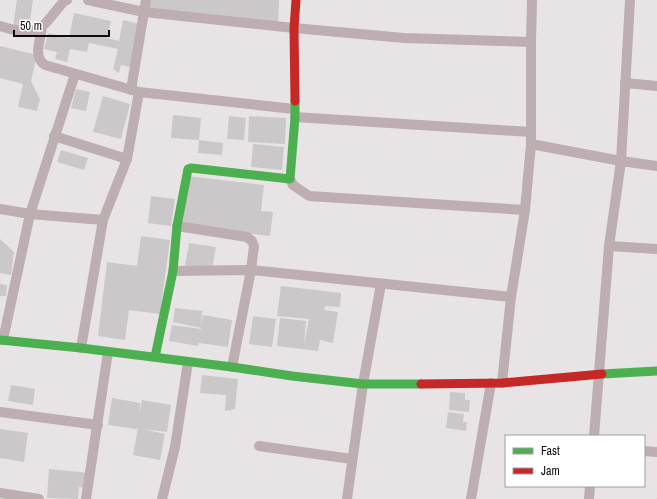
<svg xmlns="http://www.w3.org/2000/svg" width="657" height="499" font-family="'Archivo Narrow',sans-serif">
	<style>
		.building { fill: #cbc8c9 }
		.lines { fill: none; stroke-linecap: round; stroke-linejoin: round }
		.street { stroke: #bdaeb2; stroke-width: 10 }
		.fast { stroke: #4caf50; stroke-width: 9 }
		.jam { stroke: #c62828; stroke-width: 9 }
	</style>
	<rect width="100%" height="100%" fill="#e8e4e5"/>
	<g class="building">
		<polygon points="17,0 33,0 29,28 13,26"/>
		<polygon points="146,0 279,0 278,27 147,12"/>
		<polygon points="74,13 111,21 107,38 119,41 123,20 140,24 130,67 121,65 119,73 113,69 118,49 89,43 87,52 70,49 67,62 55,59 57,52 44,49 48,33 69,38"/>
		<polygon points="0,46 37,55 31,81 40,99 37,111 18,107 23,84 0,78"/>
		<polygon points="76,89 90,92 86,111 71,108"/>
		<polygon points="103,96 130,104 121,139 93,132"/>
		<polygon points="173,115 201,118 199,140 223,143 222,155 198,153 199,140 171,138"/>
		<polygon points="229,116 246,118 244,140 227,139"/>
		<polygon points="249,116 286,118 285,144 248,142"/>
		<polygon points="253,144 284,147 282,170 251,167"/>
		<polygon points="61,150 88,158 84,170 57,162"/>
		<polygon points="187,176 264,185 261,211 273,212 270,236 182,226"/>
		<polygon points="151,196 175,199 171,226 148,223"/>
		<polygon points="141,236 170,240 160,314 129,310 125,340 98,336 107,262 137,266"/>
		<polygon points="0,239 14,252 11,275 0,273"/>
		<polygon points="189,243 216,247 212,270 185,266"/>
		<polygon points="0,284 7,285 6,296 0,296"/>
		<polygon points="281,286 341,293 340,307 325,306 324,310 338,312 333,343 320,340 318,351 277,346 280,318 306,321 304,345 309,319 277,316"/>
		<polygon points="175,308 202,311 201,325 203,315 232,320 228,347 199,343 198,346 169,341 172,325 201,329 201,328 173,322"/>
		<polygon points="253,316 276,319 272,347 249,344"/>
		<polygon points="202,375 238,379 235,409 225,411 226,395 200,393"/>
		<polygon points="11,385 35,389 33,405 8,401"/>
		<polygon points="450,392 465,393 465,400 470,400 469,412 449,410"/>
		<polygon points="112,398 140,403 139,414 142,400 171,405 167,432 142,429 165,434 160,460 133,455 138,428 136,429 108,425"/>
		<polygon points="448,412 464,414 463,422 467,422 466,431 446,428"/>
		<polygon points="0,429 28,433 24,462 0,458"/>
		<polygon points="49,469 89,473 88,488 79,487 78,499 47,498"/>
	</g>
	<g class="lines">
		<g class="street">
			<polyline points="88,0 144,12 294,28 404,38 531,42"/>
			<path d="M0,26C40,38 39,31 64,1L67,0"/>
			<path d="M42,28C40,40 33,58 45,65L139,92L294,109"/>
			<polyline points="625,83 657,86"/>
			<polyline points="131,90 146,0"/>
			<polyline points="295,117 531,132"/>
			<polyline points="54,136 127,159"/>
			<polyline points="531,144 621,161 657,166"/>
			<polyline points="290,179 293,185 309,196 525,210"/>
			<polyline points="0,209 30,214 75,74"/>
			<polyline points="177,226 247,237 252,241 254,246 251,270 232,367"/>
			<polyline points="609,246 657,249"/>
			<polyline points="173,271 251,270 511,297"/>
			<polyline points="3,340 30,214 103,220"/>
			<polyline points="81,348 103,220 127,159 139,92"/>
			<polyline points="502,383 511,297 525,210 531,144 531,42 532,0"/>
			<polyline points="0,412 98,425"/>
			<polyline points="594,436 609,246 621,161 630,0"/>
			<polyline points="259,446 352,459"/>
			<polyline points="644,451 657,452"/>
			<polyline points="0,493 39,499"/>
			<polyline points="86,499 108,352"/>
			<polyline points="162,499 175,447 188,362"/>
			<polyline points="347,499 363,384 381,284"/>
			<polyline points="471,499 491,383"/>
			<polyline points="589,499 590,486"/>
		</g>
		<g class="fast">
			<polyline points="0,340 81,348 232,367 292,376 363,384 421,384"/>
			<polyline points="155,357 173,271 177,226 188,169 191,168 290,179 295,117 295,101"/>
			<polyline points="602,374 657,371"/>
		</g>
		<g class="jam">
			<polyline points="295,101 294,28 296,0"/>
			<polyline points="421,384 502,383 602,374"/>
		</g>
	</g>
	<rect x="505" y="435" width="140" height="52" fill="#ffffff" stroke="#9e9d9d"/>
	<rect x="513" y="448" width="20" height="6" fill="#4caf50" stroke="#9e9d9d"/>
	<text x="541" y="455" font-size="12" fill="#0d0b0b">Fast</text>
	<rect x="513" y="468" width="20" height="6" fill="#c62828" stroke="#9e9d9d"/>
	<text x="541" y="475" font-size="12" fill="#0d0b0b">Jam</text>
	<path d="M14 30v6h95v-6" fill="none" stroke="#0d0b0b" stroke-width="2"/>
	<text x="20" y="30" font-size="12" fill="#0d0b0b" stroke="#ffffff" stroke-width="3" paint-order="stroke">50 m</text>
</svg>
